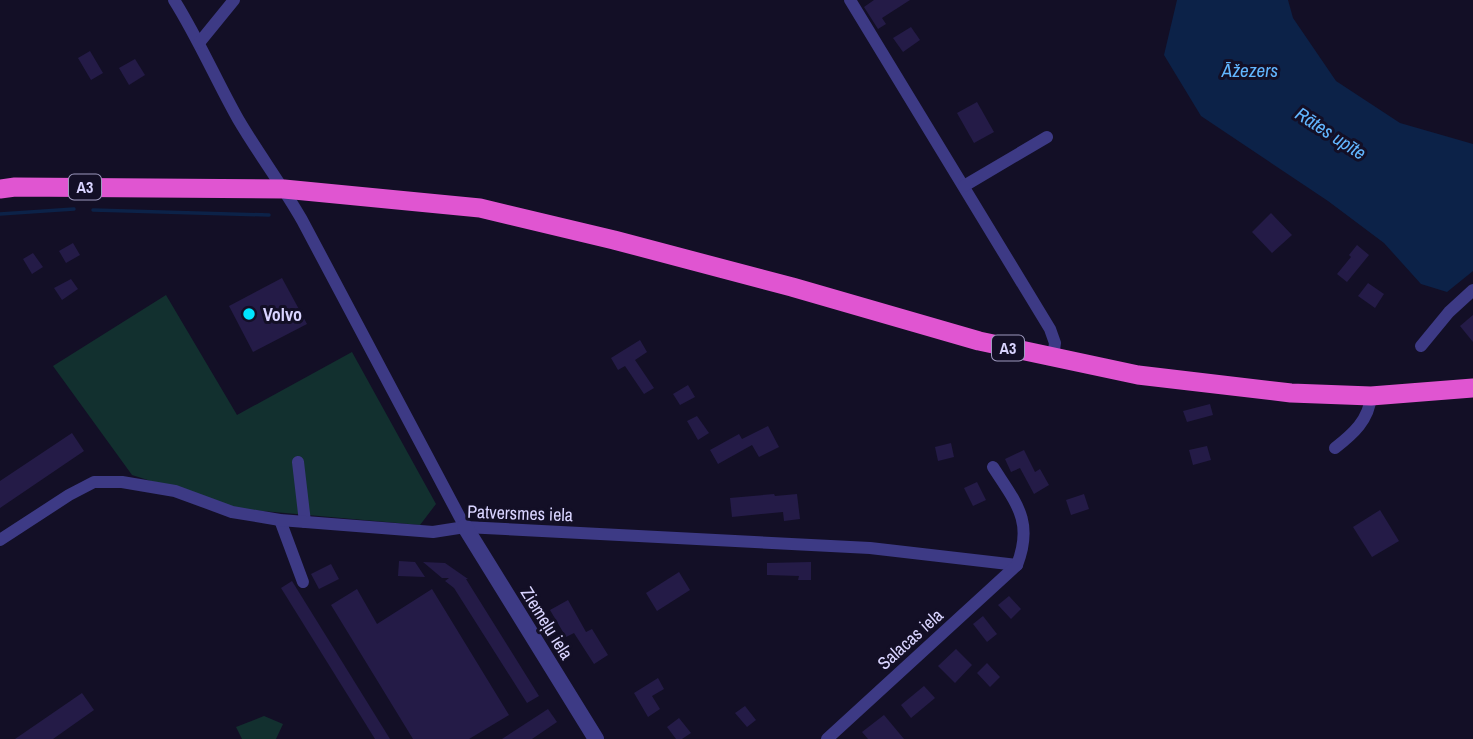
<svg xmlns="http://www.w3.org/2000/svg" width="1473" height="739" font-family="'Archivo Narrow',sans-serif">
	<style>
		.green { fill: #12302f }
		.water { fill: #0c2248 }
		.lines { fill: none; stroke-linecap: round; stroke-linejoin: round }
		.stream { stroke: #0c2248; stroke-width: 3.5 }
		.building { fill: #241b47 }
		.minor { stroke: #3d3a85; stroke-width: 12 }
		.tertiary { stroke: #3d3a85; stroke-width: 16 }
		.trunk { stroke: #e055d1; stroke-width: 19 }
		.poi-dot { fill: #00e5ff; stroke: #130f26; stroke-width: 2.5 }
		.labels { text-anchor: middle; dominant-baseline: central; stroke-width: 6; stroke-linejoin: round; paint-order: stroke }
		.shield { fill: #130f26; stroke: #9e99be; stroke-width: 2 }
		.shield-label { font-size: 16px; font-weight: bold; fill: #d9d4ff }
		.poi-label { font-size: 18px; font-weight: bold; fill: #d9d4ff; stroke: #130f26; text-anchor: start }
		.street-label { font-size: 18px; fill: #d9d4ff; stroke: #130f26 }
		.water-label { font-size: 19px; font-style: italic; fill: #62b6ff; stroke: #130f26 }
	</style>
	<rect width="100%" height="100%" fill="#130f26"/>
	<g class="green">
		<polygon points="166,295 237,415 352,352 436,504 420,525 239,509 132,475 53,366"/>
		<polygon points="264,716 283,724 276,739 242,739 236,727"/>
	</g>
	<polygon class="water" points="1177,0 1288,0 1293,18 1336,81 1400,123 1473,144 1473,271 1447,292 1421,284 1384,243 1328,201 1201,116 1164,55"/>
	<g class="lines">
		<g class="stream">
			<polyline points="93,210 269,215"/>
			<polyline points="0,214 74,209"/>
		</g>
	</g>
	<g class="building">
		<polygon points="874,0 910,0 882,18 886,24 878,29 864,7"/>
		<polygon points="911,27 920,40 903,52 893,38"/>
		<polygon points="90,51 103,73 91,80 78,58"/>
		<polygon points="135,59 145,75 129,85 119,68"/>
		<polygon points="977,102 994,132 974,143 957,113"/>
		<polygon points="1271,213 1292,235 1272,253 1252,232"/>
		<polygon points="73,243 80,255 66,263 59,251"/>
		<polygon points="1357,245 1369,255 1347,282 1337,274 1351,257 1349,255"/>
		<polygon points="33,253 43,267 32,274 23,259"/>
		<polygon points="282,278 307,324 253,352 229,306"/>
		<polygon points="71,279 78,289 62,300 54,288"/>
		<polygon points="1368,283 1384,294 1375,308 1358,296"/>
		<polygon points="1473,315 1473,342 1460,326"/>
		<polygon points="640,340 647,352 635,360 654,388 644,394 625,366 618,370 611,358"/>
		<polygon points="688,385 695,397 680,405 673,394"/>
		<polygon points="1210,404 1213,415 1187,422 1183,411"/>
		<polygon points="697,416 709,433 698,440 687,421"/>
		<polygon points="768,426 779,447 759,457 752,445 718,464 710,450 739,434 742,439"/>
		<polygon points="72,433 84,451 0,508 0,481"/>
		<polygon points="951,443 954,457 938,461 935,447"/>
		<polygon points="1207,446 1211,460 1193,465 1189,450"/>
		<polygon points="1024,450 1035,472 1040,469 1049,485 1034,494 1020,468 1011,472 1005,459"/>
		<polygon points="977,482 986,500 973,506 964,488"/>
		<polygon points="774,494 775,496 797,494 800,519 784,521 783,512 732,517 730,498"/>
		<polygon points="1084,494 1089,509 1071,515 1066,500"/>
		<polygon points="1380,510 1399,541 1372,557 1353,527"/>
		<polygon points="399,561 415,562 425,577 398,576"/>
		<polygon points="423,562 445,563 468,579 466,579 539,696 527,703 454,588 445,581 449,578 442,578"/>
		<polygon points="811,562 811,580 798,580 799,576 767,575 767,563"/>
		<polygon points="331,564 339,579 319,589 311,574"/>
		<polygon points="679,572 690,590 657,611 646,593"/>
		<polygon points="292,581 390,739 375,739 281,588"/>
		<polygon points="357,589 377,624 432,589 509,715 469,739 413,739 331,605"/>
		<polygon points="1009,596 1021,609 1011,619 998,605"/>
		<polygon points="568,600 586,632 592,629 608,655 594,664 574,633 566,637 550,610"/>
		<polygon points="983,616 997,634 987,642 973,624"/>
		<polygon points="956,649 972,665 955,683 938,666"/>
		<polygon points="987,663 1000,677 990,687 977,673"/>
		<polygon points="658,678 664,689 652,696 660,709 648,717 634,693"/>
		<polygon points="924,686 935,698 911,718 901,705"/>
		<polygon points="82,693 94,710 53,739 15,739"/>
		<polygon points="745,706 756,720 747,727 735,713"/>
		<polygon points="548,709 557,722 532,739 502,739"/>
		<polygon points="884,715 904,739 868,739 862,732"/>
		<polygon points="679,718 691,733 682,739 676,739 667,727"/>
	</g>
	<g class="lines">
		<g class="minor">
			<path d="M174,0C198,38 216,80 238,119C258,153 282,185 302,220L465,527"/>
			<polyline points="850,0 1050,329 1055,343 1053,357"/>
			<polyline points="199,43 234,0"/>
			<polyline points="964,186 1047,137"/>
			<polyline points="1421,346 1449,312 1473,290"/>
			<path d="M1335,448C1353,434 1369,420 1371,396"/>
			<polyline points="298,462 305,522"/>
			<polyline points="280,520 303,582"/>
			<polyline points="0,540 69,495 94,482 122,482 175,491 232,512 280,520 433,532 465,527 870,548 1017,565"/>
			<path d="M827,739L1017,565C1034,521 1016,503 993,467"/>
		</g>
		<polyline class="tertiary" points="465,527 596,739"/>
		<polyline class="trunk" points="0,189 15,187 284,189 480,208 614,240 792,287 979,341 1138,375 1291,393 1371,396 1473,388"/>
	</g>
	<circle class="poi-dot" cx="249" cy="314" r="7"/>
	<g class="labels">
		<g class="shield">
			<rect x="69" y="174.5" width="32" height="25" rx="5"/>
			<rect x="992" y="335.5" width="32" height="25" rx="5"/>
		</g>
		<g class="shield-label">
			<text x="85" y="187">A3</text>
			<text x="1008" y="348">A3</text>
		</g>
		<g class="poi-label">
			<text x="263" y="314">Volvo</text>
		</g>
		<g class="street-label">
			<text transform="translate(520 513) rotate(2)">Patversmes iela</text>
			<text transform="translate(547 623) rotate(58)">Ziemeļu iela</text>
			<text transform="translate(910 639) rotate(-42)">Salacas iela</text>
		</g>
		<g class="water-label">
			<text x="1250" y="70">Āžezers</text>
			<text transform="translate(1331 133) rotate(33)">Rātes upīte</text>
		</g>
	</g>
</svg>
